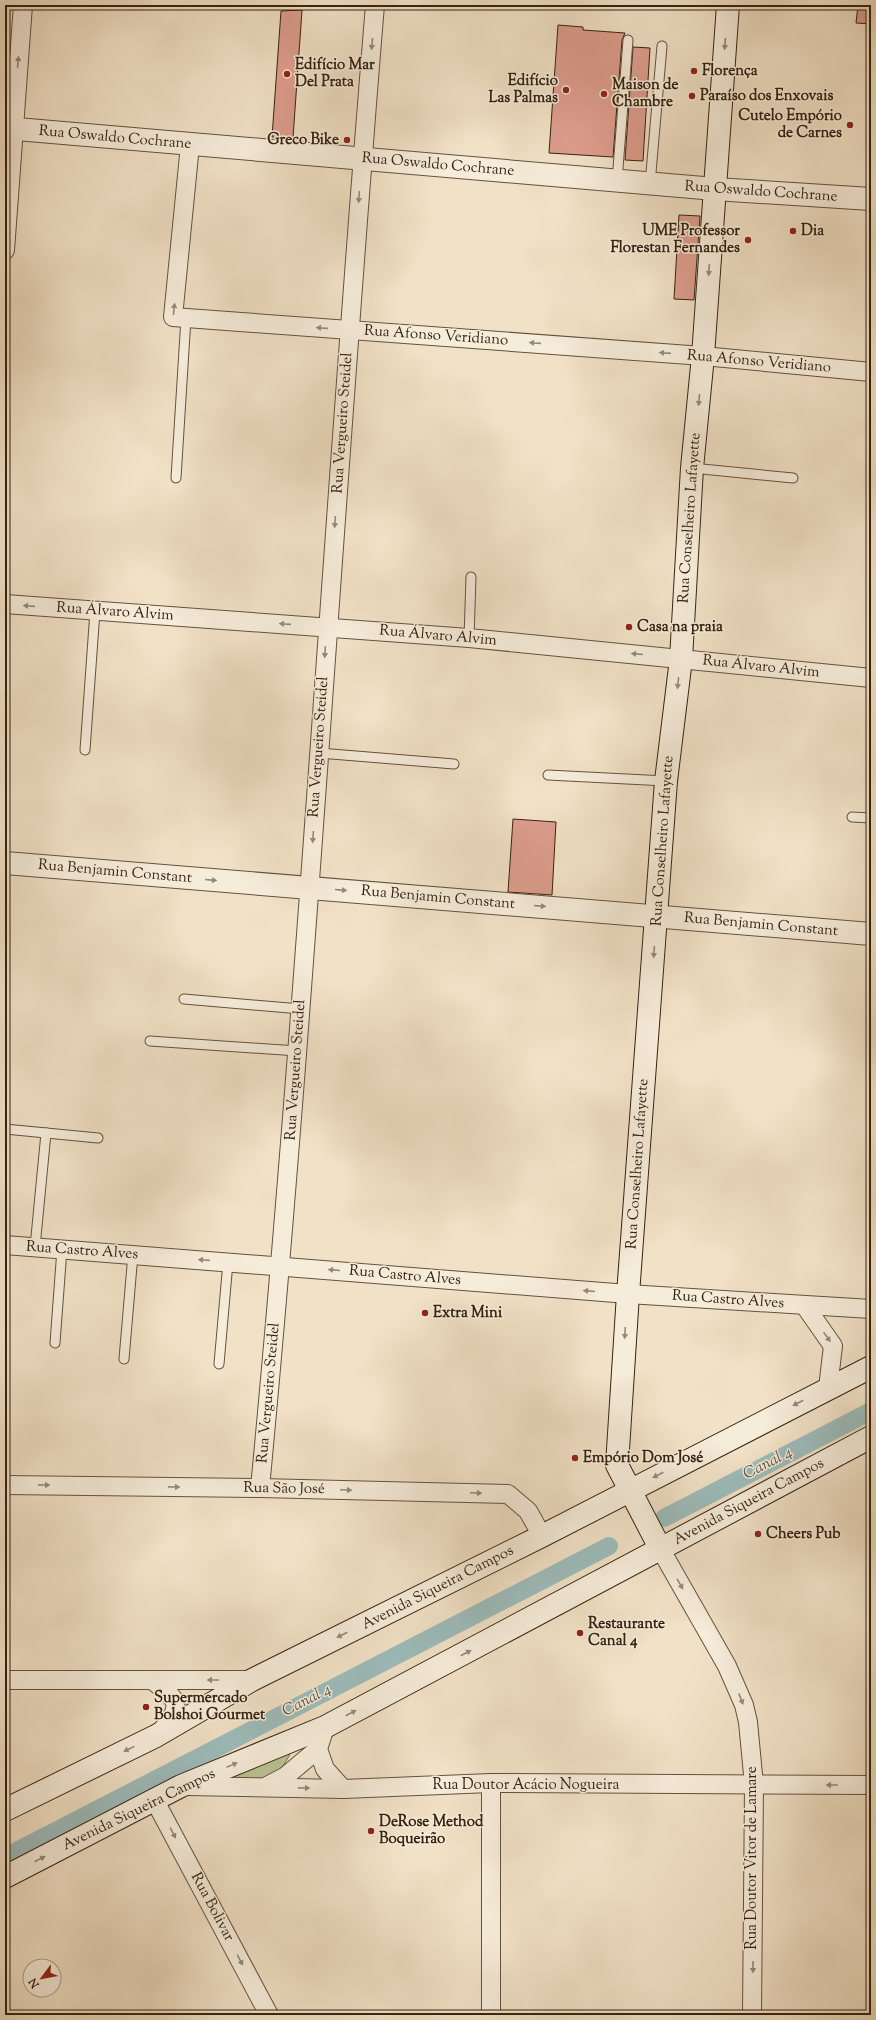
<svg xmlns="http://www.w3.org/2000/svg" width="876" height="2020" font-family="'Sorts Mill Goudy',serif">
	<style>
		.green { fill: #b9c395; stroke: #777353 }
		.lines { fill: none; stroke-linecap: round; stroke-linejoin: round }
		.canal { stroke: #9cbcbb; stroke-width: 18 }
		.building { fill: #dd9d8d; stroke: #352311 }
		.service-casing { stroke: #64523e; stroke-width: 11 }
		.minor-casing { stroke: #64523e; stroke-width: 20 }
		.tertiary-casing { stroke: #64523e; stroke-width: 24 }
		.secondary-casing { stroke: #352311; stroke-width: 24 }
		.service { stroke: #f6ecda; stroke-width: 9 }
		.minor { stroke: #f6ecda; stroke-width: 18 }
		.tertiary { stroke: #f6ecda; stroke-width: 22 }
		.secondary { stroke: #f6ecda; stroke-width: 22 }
		.oneway { fill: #968876 }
		.poi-dot { fill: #8f2418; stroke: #f6ecda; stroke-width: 1.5 }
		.labels { text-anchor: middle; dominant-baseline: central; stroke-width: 3; stroke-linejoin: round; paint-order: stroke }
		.poi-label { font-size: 15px; font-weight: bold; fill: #352311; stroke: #f6ecda; text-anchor: start }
		.street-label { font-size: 15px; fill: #352311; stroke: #f6ecda }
		.water-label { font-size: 16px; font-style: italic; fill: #545144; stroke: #f6ecda }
	</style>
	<rect width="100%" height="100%" fill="#f1e1c6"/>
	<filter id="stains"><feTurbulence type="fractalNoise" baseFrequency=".005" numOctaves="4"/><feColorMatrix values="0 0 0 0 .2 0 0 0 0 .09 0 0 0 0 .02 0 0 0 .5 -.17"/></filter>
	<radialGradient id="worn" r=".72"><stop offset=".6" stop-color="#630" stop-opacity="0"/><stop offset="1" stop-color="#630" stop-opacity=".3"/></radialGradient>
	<polygon class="green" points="295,1741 289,1756 280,1771 267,1780 205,1783"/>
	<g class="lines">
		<g class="canal">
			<polyline points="664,1518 871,1411"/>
			<polyline points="5,1857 609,1546"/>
		</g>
	</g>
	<g class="building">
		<polygon points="858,5 871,5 871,24 856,23"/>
		<polygon points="302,10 293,138 272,137 281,11"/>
		<polygon points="558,25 583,27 583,30 625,33 622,40 613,157 549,153"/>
		<polygon points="633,47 650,48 643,161 625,160"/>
		<polygon points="679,215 700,216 694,300 674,299"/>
		<polygon points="513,819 556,822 552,895 508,892"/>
	</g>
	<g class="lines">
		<g class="service-casing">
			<g id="service">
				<polyline points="617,181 628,40"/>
				<polyline points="650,184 662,46"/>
				<polyline points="692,468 793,478"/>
				<polyline points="176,478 186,318"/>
				<polyline points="469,638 471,577"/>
				<polyline points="85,750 95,611"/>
				<polyline points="319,753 454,764"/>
				<polyline points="548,775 666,781"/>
				<polyline points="852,817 871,818"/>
				<polyline points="184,999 301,1009"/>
				<polyline points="150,1041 298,1051"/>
				<polyline points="5,1129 98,1138"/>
				<polyline points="35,1247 46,1133"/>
				<polyline points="55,1343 62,1249"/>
				<polyline points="124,1359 133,1254"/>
				<polyline points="219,1364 228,1262"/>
			</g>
		</g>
		<g class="minor-casing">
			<g id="minor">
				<polyline points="190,145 173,317 703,356 871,372"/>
				<polyline points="5,250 23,5"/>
				<polyline points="5,604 469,638 871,678"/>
				<polyline points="5,1245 628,1294 871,1309"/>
				<polyline points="805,1306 833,1346 828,1388"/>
				<polyline points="5,1485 260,1488 508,1494 528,1511 542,1536"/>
				<path d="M260,1488C307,994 334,499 375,5"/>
				<polyline points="661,1550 727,1666 744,1705 748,1722 754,1785 752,2015"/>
				<polyline points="5,1680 252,1680"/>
				<path d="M152,1680C177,1699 185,1704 161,1731"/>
				<polyline points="325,1727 318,1749 325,1769 343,1789"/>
				<polyline points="186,1786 343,1789 491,1783 871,1785"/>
				<polyline points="267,1786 286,1776 318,1749"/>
				<polyline points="154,1799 269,2015"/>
				<polyline points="491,2015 491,1783"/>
			</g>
		</g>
		<g class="tertiary-casing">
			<g id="tertiary">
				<polyline points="5,128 715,189 871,199"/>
				<polyline points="5,863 871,934"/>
			</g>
		</g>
		<g class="secondary-casing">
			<g id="secondary">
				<polyline points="661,1550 617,1465 628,1294 666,781 681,659 692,468 703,356 728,5"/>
				<polyline points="5,1810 156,1736 252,1680 542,1536 871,1367"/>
				<polyline points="5,1877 181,1786 325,1727 871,1437"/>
			</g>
		</g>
		<use href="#service" class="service"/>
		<use href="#minor" class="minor"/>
		<use href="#tertiary" class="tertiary"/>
		<use href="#secondary" class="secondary"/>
	</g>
	<defs><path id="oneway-solid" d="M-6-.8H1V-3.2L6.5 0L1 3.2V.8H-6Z"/></defs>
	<g class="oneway">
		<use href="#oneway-solid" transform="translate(372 44) rotate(95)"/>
		<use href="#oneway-solid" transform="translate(725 44) rotate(94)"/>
		<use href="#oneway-solid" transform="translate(18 62) rotate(-85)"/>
		<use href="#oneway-solid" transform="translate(359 197) rotate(94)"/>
		<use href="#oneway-solid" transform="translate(709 270) rotate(94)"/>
		<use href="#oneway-solid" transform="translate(174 309) rotate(-84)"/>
		<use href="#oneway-solid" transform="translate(322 328) rotate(-176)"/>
		<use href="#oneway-solid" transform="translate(535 343) rotate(-176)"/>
		<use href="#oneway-solid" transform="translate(665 353) rotate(-176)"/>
		<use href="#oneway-solid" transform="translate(699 400) rotate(95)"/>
		<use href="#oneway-solid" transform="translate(335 522) rotate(94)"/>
		<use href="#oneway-solid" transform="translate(29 606) rotate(-176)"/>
		<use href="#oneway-solid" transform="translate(285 624) rotate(-176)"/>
		<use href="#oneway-solid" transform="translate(325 652) rotate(94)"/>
		<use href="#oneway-solid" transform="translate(637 654) rotate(-175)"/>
		<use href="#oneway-solid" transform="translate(678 683) rotate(97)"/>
		<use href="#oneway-solid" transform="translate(313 837) rotate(94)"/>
		<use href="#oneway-solid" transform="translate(211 880) rotate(5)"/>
		<use href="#oneway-solid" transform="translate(341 890) rotate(5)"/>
		<use href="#oneway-solid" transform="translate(540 906) rotate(5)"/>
		<use href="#oneway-solid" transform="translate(654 952) rotate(94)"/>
		<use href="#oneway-solid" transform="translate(204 1260) rotate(-176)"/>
		<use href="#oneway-solid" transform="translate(334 1270) rotate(-175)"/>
		<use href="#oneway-solid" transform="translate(589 1291) rotate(-175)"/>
		<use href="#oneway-solid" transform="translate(625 1333) rotate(93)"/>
		<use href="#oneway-solid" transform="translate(827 1337) rotate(55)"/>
		<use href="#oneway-solid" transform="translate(798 1403) rotate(153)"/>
		<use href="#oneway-solid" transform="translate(658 1475) rotate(153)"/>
		<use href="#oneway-solid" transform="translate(44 1485) rotate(1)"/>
		<use href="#oneway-solid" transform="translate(174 1487) rotate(1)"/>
		<use href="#oneway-solid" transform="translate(346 1490) rotate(2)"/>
		<use href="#oneway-solid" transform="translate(476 1493) rotate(2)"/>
		<use href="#oneway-solid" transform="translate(680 1584) rotate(60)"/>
		<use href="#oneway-solid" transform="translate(342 1635) rotate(153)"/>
		<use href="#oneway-solid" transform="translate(466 1653) rotate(-28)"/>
		<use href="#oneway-solid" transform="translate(213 1680) rotate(-180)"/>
		<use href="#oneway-solid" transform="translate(741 1699) rotate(69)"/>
		<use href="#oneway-solid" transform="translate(351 1713) rotate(-28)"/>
		<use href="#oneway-solid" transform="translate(129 1749) rotate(154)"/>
		<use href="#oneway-solid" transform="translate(232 1765) rotate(-22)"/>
		<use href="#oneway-solid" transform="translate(832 1785) rotate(-180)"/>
		<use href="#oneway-solid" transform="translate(304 1788) rotate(1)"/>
		<use href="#oneway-solid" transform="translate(173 1833) rotate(62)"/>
		<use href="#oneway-solid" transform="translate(40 1859) rotate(-28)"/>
		<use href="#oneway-solid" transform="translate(240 1960) rotate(62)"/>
		<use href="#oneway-solid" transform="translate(753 1967) rotate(90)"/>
	</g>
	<g class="poi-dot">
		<circle cx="694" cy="71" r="4"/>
		<circle cx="287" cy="74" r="4"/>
		<circle cx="566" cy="90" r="4"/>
		<circle cx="604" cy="94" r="4"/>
		<circle cx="692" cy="96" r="4"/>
		<circle cx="850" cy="125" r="4"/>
		<circle cx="347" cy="140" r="4"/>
		<circle cx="793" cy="231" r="4"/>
		<circle cx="748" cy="240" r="4"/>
		<circle cx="629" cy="627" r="4"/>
		<circle cx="425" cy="1313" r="4"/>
		<circle cx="575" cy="1458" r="4"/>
		<circle cx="758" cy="1534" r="4"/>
		<circle cx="580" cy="1633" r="4"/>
		<circle cx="146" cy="1707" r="4"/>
		<circle cx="371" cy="1831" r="4"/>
	</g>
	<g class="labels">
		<g class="poi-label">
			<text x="295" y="65">Edifício Mar<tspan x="295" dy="17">Del Prata</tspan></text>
			<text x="702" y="71">Florença</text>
			<text x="558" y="81" text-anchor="end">Edifício<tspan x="558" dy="17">Las Palmas</tspan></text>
			<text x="612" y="85">Maison de<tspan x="612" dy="17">Chambre</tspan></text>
			<text x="700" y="96">Paraíso dos Enxovais</text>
			<text x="842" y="116" text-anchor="end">Cutelo Empório<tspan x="842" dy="17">de Carnes</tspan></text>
			<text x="339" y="140" text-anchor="end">Greco Bike</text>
			<text x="740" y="231" text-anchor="end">UME Professor<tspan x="740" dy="17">Florestan Fernandes</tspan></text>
			<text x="801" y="231">Dia</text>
			<text x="637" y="627">Casa na praia</text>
			<text x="433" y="1313">Extra Mini</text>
			<text x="583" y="1458">Empório Dom José</text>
			<text x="766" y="1534">Cheers Pub</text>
			<text x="588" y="1624">Restaurante<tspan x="588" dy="17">Canal 4</tspan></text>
			<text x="154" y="1698">Supermercado<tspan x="154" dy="17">Bolshoi Gourmet</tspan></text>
			<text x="379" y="1822">DeRose Method<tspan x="379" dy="17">Boqueirão</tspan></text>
		</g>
		<g class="street-label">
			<text transform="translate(115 138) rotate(5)">Rua Oswaldo Cochrane</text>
			<text transform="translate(438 165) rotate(5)">Rua Oswaldo Cochrane</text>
			<text transform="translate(761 192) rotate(4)">Rua Oswaldo Cochrane</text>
			<text transform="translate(436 336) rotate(4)">Rua Afonso Veridiano</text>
			<text transform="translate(759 362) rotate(5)">Rua Afonso Veridiano</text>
			<text transform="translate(343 423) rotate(-86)">Rua Vergueiro Steidel</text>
			<text transform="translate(690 518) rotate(-86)">Rua Conselheiro Lafayette</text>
			<text transform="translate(115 612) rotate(4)">Rua Álvaro Alvim</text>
			<text transform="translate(438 636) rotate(5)">Rua Álvaro Alvim</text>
			<text transform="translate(761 667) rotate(6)">Rua Álvaro Alvim</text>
			<text transform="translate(319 747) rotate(-86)">Rua Vergueiro Steidel</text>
			<text transform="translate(663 841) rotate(-86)">Rua Conselheiro Lafayette</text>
			<text transform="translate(115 872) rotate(5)">Rua Benjamin Constant</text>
			<text transform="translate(438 898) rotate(5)">Rua Benjamin Constant</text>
			<text transform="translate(761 925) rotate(5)">Rua Benjamin Constant</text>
			<text transform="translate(296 1070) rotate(-86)">Rua Vergueiro Steidel</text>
			<text transform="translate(638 1164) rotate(-86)">Rua Conselheiro Lafayette</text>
			<text transform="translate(82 1251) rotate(4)">Rua Castro Alves</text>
			<text transform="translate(405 1276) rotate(5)">Rua Castro Alves</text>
			<text transform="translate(728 1300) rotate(4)">Rua Castro Alves</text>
			<text transform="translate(269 1393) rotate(-85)">Rua Vergueiro Steidel</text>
			<text transform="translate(284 1489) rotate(1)">Rua São José</text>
			<text transform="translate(749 1502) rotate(-28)">Avenida Siqueira Campos</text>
			<text transform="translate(438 1588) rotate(-27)">Avenida Siqueira Campos</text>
			<text x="526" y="1785">Rua Doutor Acácio Nogueira</text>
			<text transform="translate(139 1810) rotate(-26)">Avenida Siqueira Campos</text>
			<text transform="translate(752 1858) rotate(-90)">Rua Doutor Vitor de Lamare</text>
			<text transform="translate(212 1907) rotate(62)">Rua Bolivar</text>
		</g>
		<g class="water-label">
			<text transform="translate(768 1464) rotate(-27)">Canal 4</text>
			<text transform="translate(307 1701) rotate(-27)">Canal 4</text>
		</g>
	</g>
	<rect width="876" height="2020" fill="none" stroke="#f1e1c6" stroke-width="20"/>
	<rect x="6" y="6" width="864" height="2008" fill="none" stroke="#352311" stroke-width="2"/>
	<rect x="10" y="10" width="856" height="2000" fill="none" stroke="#352311"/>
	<g transform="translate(42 1978) rotate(238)"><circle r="19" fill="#f6ecda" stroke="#a99c8a"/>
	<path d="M0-3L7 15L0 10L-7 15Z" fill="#8f2418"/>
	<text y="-6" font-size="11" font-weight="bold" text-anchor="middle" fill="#352311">N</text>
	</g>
	<rect width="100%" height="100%" filter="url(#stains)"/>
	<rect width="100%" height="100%" fill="url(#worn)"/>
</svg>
